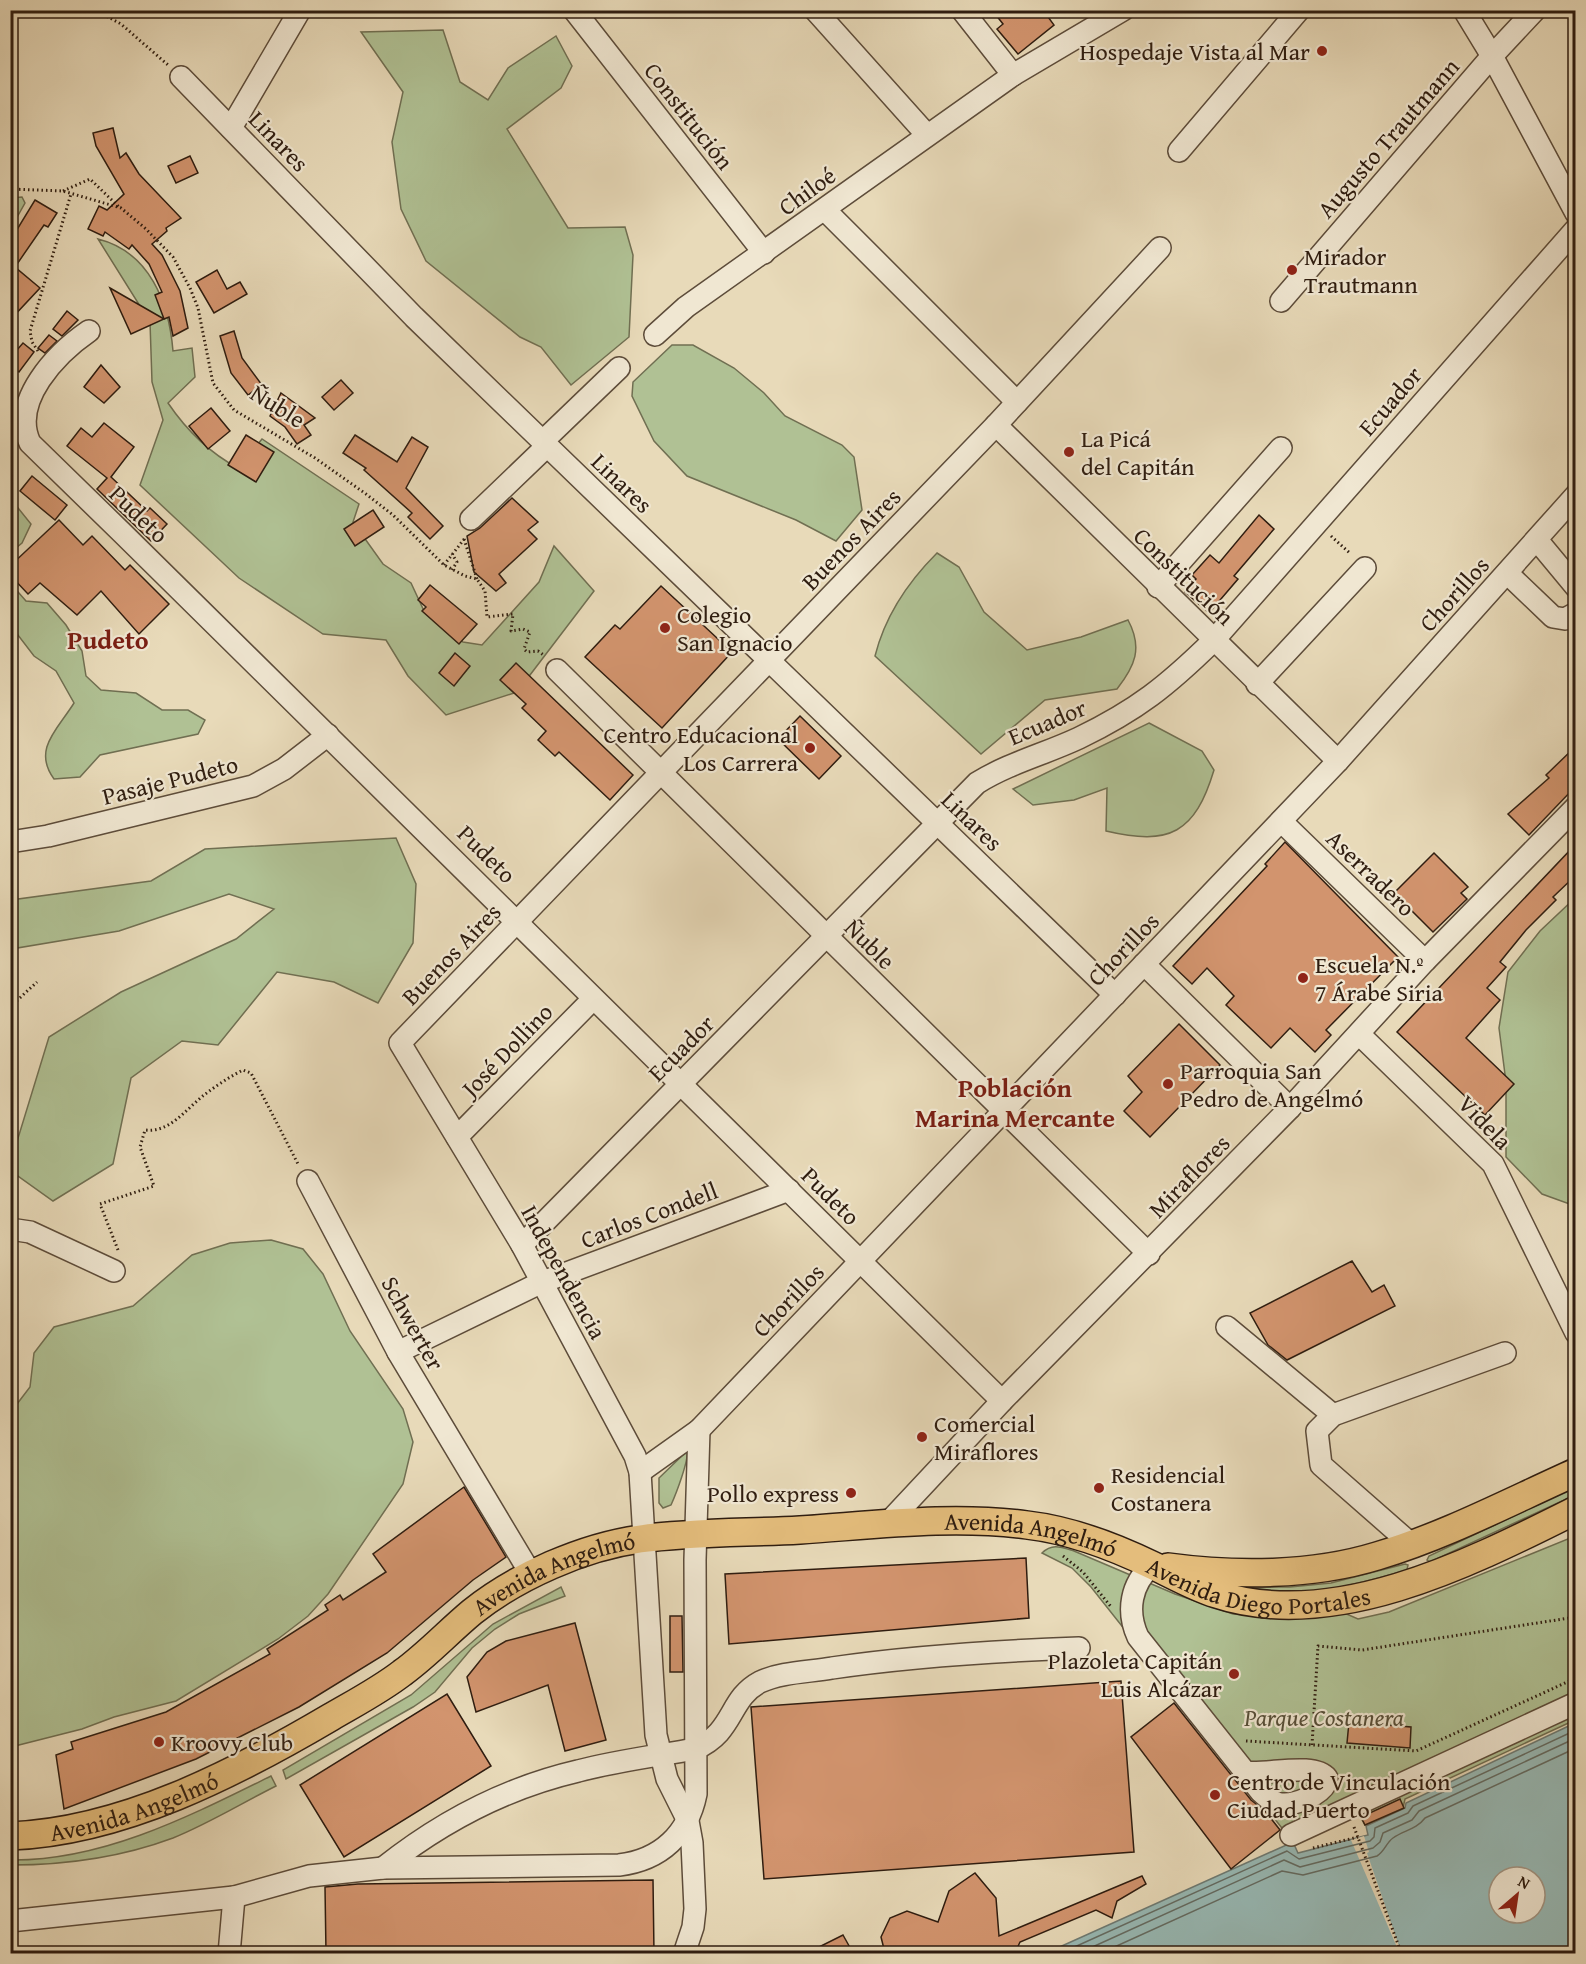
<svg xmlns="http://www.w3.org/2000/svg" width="1586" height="1964" font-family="'Gentium Book Plus',serif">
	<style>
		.green { fill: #b0c194; stroke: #706f52; stroke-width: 1.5 }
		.water { fill: #98bab6; stroke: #6e7b74; stroke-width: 1.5; fill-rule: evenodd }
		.pier { fill: #e8dab9 }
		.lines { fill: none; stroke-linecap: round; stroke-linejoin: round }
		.shore { stroke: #646c63; stroke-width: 1.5 }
		.ferry { stroke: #4e4c42; stroke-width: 1.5; stroke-dasharray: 8 6; stroke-linecap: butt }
		.building { fill: #d2946e; stroke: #2f1d10; stroke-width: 1.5 }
		.minor-casing { stroke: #5d4c3a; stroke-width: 24 }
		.major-casing { stroke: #2f1d10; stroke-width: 30 }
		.path { stroke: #2f1d10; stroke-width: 3; stroke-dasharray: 1.5 3; stroke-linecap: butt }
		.minor { stroke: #f0e7d2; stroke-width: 21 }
		.major { stroke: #e4bd7c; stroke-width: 27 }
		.poi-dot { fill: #8f2418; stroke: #f0e7d2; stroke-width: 2 }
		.labels { text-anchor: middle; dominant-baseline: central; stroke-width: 4.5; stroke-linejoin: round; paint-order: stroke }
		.poi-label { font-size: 24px; fill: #2f1d10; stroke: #f0e7d2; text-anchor: start }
		.street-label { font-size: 24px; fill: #2f1d10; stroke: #f0e7d2 }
		.park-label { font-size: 24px; font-style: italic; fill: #564e38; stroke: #f0e7d2 }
		.neighbourhood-label { font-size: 26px; font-weight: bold; fill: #7a1f14; stroke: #f0e7d2 }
	</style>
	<rect width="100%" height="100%" fill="#e8dab9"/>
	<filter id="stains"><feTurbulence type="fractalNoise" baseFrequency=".00333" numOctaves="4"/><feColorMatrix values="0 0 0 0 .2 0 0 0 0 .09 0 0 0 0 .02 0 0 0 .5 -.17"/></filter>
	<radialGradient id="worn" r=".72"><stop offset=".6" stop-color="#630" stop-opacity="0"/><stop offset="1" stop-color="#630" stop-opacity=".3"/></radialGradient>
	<g class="green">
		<polygon points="443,30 460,82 488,100 508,68 556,36 572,66 561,88 507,129 568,228 625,227 633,255 629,337 571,385 541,347 520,337 426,261 401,209 392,142 403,92 361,32"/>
		<polygon points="22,197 25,203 11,228 11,198"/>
		<path d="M98,239C150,252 169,303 173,351L192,348L195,377L168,403C187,431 208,452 238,468L262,439L359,504L353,522L383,564L411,583L425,613L463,642L482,645L539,582L554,546L594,591L517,692L446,715L408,676L386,640L323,634L239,578L140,485L163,420L152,382L150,322Z"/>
		<polygon points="672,345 693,345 734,368 764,393 785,416 842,445 854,457 862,510 836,541 796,520 687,476 654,441 632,396 633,382"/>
		<polygon points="10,498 31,524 22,543 11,552"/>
		<path d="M937,553L959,567L984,612L1027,650L1081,637L1128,620C1143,648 1135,666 1117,689L1045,700L981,754L875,656C885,616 908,582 937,553Z"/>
		<path d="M11,584L26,601L47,603L66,625L82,651L86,676L101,690L136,693L162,710H188L205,720L198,734L100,755L80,777L54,779C32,749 58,729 74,703L56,671L34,656L11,626Z"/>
		<path d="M1149,723L1202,751L1214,770C1195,833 1170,846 1106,831L1107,788L1074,800L1033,805L1013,789Z"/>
		<polygon points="396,838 416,884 413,943 378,1003 334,982 277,972 218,1045 182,1041 131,1078 113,1164 53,1201 11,1171 11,1161 49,1037 121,992 236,939 274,909 229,894 119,931 11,949 11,900 151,881 205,849"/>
		<polygon points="1575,898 1576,1046 1570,1063 1576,1071 1575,1206 1542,1194 1506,1157 1506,1082 1499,1028 1508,972 1540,931"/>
		<polygon points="271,1240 303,1249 323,1274 350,1331 403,1409 413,1442 403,1484 328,1594 308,1616 278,1639 176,1701 114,1717 82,1729 11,1747 11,1406 17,1404 30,1387 34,1353 54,1327 133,1306 192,1255 230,1243"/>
		<path d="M687,1451C689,1460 676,1494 671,1505L663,1508L659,1503V1478Z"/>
		<polygon points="1575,1487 1575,1495 1430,1562 1427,1560 1429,1556"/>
		<path d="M1575,1536V1720L1405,1799L1403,1808L1365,1825L1358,1812L1293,1842L1091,1587L1072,1568L1042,1553C1052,1543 1061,1547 1074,1551L1175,1594L1233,1614L1291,1619L1342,1612L1358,1619L1389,1612Z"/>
		<path d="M1405,1564L1408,1565L1407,1570C1349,1587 1304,1599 1244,1587H1290L1331,1583Z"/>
		<polygon points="561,1587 565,1596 519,1614 495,1629 472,1648 435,1692 413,1707 286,1779 283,1770 411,1695 493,1624"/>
		<path d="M271,1776L276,1786C242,1803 208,1824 173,1838C122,1857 65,1865 11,1865V1860C103,1861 190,1816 271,1776Z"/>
	</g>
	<path class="water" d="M1575,1723V1953L1044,1954L1293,1842L1298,1853L1368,1835L1366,1826L1405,1808L1406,1803ZM1499,1877H1535V1913H1499Z"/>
	<polygon class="pier" points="1364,1836 1369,1852 1367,1853 1401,1952 1399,1952 1351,1840"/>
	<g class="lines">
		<g class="shore">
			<polyline points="1059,1954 1287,1851 1299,1859 1370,1841 1374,1837 1375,1828 1408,1813 1413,1806 1576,1730"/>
			<polyline points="1077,1954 1284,1860 1300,1867 1373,1848 1380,1842 1383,1833 1412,1820 1419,1811 1576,1738"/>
			<path d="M1099,1954L1282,1871L1303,1875L1377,1856C1385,1851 1386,1843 1393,1838C1404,1830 1416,1830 1425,1818L1576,1748"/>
		</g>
		<polyline class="ferry" points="1401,1952 1402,1954"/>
	</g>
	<g class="building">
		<polygon points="992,10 1043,10 1054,25 1018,54 997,29 1003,24"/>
		<polygon points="113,128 120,158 126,153 139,174 181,218 166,228 167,231 152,244 162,255 180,291 188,328 173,336 169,317 164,319 155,295 162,292 149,264 132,245 129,249 105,232 103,236 88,229 99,206 107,210 124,194 96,146 93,133"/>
		<polygon points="190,156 198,173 176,183 168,166"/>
		<polygon points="35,200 57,213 48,227 44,225 15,267 40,288 10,320 10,241"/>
		<polygon points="217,270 227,289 240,282 247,294 214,313 196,282"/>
		<polygon points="110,288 164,319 131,334"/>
		<polygon points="67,311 78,320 62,336 53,329"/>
		<polygon points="234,331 242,358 262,385 248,395 231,373 220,336"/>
		<polygon points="49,335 57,341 45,353 38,348"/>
		<polygon points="23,343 34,352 19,372 10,365 10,358"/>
		<polygon points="101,365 120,387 104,403 84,387"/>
		<polygon points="341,380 353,393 334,410 322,397"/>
		<polygon points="281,393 315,418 304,425 311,435 297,444 285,427 270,416"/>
		<polygon points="211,408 230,431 208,449 189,426"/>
		<polygon points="104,423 134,447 111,477 147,511 150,508 167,524 151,541 97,489 107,478 67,446 81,428 92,437"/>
		<polygon points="246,435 274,452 256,482 228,465"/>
		<polygon points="355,435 397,462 412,437 428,447 406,488 443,526 430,539 408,517 412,513 364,470 366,468 343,453"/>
		<polygon points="32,476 67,505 55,520 20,491"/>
		<polygon points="512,498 538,522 528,530 537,539 499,574 506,583 496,591 474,572 467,536 480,528"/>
		<polygon points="373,510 384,527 355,546 344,529"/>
		<polygon points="1259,515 1274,529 1234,576 1238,579 1209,613 1185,592 1196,579 1192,575 1210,555 1219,563"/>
		<polygon points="59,520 83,545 92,536 125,570 130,565 169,604 139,634 101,591 77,615 40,583 28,594 10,575 10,566"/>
		<polygon points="430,585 477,624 459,644 422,611 426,607 418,600"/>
		<polygon points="661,586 732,652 662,728 585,657 615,625 620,629"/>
		<polygon points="455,653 470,666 454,686 439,673"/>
		<polygon points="516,663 633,775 610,800 559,752 555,756 538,740 546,731 522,708 526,704 500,680"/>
		<polygon points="800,716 841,756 819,779 778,739"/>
		<polygon points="1575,747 1575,787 1529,835 1508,814 1549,778 1546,775"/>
		<polygon points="1285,842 1398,957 1326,1030 1331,1035 1315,1052 1290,1028 1271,1048 1226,1005 1234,996 1207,968 1192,984 1173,966 1267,866 1265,864"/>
		<polygon points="1575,845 1575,876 1553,897 1556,900 1526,930 1500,962 1506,967 1487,988 1500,1000 1466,1038 1514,1084 1485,1115 1397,1032"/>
		<polygon points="1434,853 1468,887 1461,893 1467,899 1433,932 1394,893"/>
		<polygon points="1179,1024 1220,1065 1150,1137 1124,1111 1142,1092 1128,1076"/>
		<polygon points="1352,1261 1372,1292 1384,1285 1395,1306 1287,1360 1268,1345 1250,1313"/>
		<polygon points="464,1487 506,1557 473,1580 387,1653 299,1707 196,1759 64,1809 56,1755 73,1749 71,1742 166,1712 270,1654 267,1649 328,1610 325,1605 340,1595 343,1600 386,1572 373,1554"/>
		<polygon points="1026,1558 1029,1618 729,1644 725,1574"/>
		<polygon points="670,1616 682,1616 683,1672 670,1672"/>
		<polygon points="575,1623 606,1740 565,1751 548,1685 476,1712 467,1677 487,1652 506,1641"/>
		<polygon points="1121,1681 1134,1852 764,1879 751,1707"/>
		<polygon points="447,1694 491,1766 344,1857 300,1785"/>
		<polygon points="1174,1703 1251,1800 1265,1811 1280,1830 1231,1869 1131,1737"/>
		<polygon points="1349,1722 1411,1727 1410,1748 1347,1743"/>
		<polygon points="1400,1799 1404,1808 1365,1825 1361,1817"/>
		<polygon points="975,1873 996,1898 999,1936 1142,1876 1146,1884 1117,1901 1112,1918 1096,1910 1020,1942 1015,1953 885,1953 881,1937 890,1918 907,1911 938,1922 949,1891"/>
		<polygon points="653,1880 654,1953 326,1953 325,1887 358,1884"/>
		<polygon points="843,1935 853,1953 807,1953"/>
	</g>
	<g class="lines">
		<g class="minor-casing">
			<g id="minor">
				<polyline points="574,10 764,253"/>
				<polyline points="815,10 927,135"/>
				<polyline points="962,10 1013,75"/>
				<polyline points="1464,10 1492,56 1576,213"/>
				<polyline points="181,77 414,317 1115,995"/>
				<polyline points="231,128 300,10"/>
				<polyline points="1179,151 1299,10"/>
				<polyline points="825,210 1017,402"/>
				<polyline points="1281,301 1492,56 1535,10"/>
				<path d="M89,331C57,353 10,401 30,443C356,760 677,1082 1002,1401"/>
				<polyline points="655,335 686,307 1013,75 1123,10"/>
				<polyline points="996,425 1338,761"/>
				<polyline points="542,442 619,368"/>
				<polyline points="471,519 547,446"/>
				<polyline points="1537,540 1576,587"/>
				<polyline points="1507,573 1553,617 1565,619 1576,613"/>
				<polyline points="1158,587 1281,448"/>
				<polyline points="557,670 1149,1254"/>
				<polyline points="1257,684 1365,568"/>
				<polyline points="1281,821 1425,961"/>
				<polyline points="10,842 48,836 253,786 284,769 328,735"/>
				<polyline points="1144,964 1290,1108"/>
				<polyline points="1359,1034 1493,1164 1576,1333"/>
				<polyline points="457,1137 593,999"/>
				<polyline points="308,1181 398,1352 532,1576"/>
				<polyline points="10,1229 30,1232 114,1271"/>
				<path d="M522,1245L977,783C1009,763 1045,754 1079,738C1137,710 1167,686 1213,641L1576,229"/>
				<polyline points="1227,1327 1333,1415"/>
				<polyline points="398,1352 540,1283 789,1190"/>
				<polyline points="640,1472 699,1430 1338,761 1576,495"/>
				<polyline points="886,1525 1002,1401 1290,1108 1425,961 1576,807"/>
				<polyline points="1411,1544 1321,1465 1317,1431 1333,1415 1505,1353"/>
				<path d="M1152,1565C1131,1584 1126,1611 1138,1637L1261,1792C1267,1797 1274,1804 1282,1804C1296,1805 1320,1795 1326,1783L1327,1778C1314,1762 1267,1775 1245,1772"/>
				<polyline points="1291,1835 1576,1703"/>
				<path d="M383,1868C441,1822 505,1788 578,1771C616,1761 656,1756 695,1749C735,1732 728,1699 760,1682C781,1672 810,1672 832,1668C914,1656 996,1651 1079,1648"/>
				<path d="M10,1921L234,1897L309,1876L383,1868L619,1865C661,1860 688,1834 696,1794L695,1560L699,1430"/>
				<polyline points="229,1954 234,1897"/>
				<polyline points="684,1954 693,1927 695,1909 692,1843 688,1821 667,1779 656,1735 640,1472 635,1456 522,1245 400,1043 996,425 1160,248"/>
			</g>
		</g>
		<g class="major-casing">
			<g id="major">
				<path d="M1168,1567C1235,1576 1312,1576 1377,1556C1445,1536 1511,1501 1576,1472"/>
				<path id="s1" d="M10,1836C122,1832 236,1773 331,1717C355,1703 380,1690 402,1673C427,1655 448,1632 472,1612C517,1576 583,1547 640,1539C693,1532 747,1533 800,1530C875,1525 952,1515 1027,1525C1070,1530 1115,1547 1154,1566C1175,1576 1194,1587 1216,1594C1334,1633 1472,1562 1576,1510"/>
			</g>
		</g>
		<g class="path">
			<polyline points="95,10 121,24 168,65"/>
			<polyline points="10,189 63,191 121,208 146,229 173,257 190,288 198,308 213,383 234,410 315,458 366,494 393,515 444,565 465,576 477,579 485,591 487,617 513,614 511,631 523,629 530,632 524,649 527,652 538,651 545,656"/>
			<polyline points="63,191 90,179 119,207"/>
			<polyline points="38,351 32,342 30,331 71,194"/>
			<polyline points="1331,536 1351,554"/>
			<polyline points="464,539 477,579"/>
			<polyline points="444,565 465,538"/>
			<polyline points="452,570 457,562 452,554"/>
			<polyline points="10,1007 37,982"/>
			<path d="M118,1250L100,1204L154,1186L140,1147L145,1130C170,1133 186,1109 204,1095C216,1086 229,1077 243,1070L251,1073L298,1164"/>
			<polyline points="1063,1556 1083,1572 1112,1608"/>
			<polyline points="1246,1741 1416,1751 1576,1678"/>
			<polyline points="1312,1745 1318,1646 1362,1650 1576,1617"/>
			<polyline points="1354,1827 1401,1952"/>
			<polyline points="1313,1848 1358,1837"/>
		</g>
		<use href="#minor" class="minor"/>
		<use href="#major" class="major"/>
	</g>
	<g class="poi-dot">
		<circle cx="1322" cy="51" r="6"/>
		<circle cx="1292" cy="270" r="6"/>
		<circle cx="1069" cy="452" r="6"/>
		<circle cx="665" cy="628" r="6"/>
		<circle cx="810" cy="748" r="6"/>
		<circle cx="1303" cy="978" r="6"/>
		<circle cx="1168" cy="1084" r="6"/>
		<circle cx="922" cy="1437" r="6"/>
		<circle cx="1099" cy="1488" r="6"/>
		<circle cx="851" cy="1493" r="6"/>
		<circle cx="1234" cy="1674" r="6"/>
		<circle cx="159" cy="1742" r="6"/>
		<circle cx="1215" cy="1795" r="6"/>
	</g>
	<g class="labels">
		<g class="poi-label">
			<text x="1310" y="51" text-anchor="end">Hospedaje Vista al Mar</text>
			<text x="1304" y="256">Mirador<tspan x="1304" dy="28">Trautmann</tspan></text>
			<text x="1081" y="438">La Picá<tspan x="1081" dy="28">del Capitán</tspan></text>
			<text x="677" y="614">Colegio<tspan x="677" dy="28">San Ignacio</tspan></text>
			<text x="798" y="734" text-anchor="end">Centro Educacional<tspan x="798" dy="28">Los Carrera</tspan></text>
			<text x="1315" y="964">Escuela N.º<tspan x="1315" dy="28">7 Árabe Siria</tspan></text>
			<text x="1180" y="1070">Parroquia San<tspan x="1180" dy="28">Pedro de Angelmó</tspan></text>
			<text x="934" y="1423">Comercial<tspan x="934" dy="28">Miraflores</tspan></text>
			<text x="1111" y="1474">Residencial<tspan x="1111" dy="28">Costanera</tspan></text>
			<text x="839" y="1493" text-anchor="end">Pollo express</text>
			<text x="1222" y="1660" text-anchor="end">Plazoleta Capitán<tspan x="1222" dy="28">Luis Alcázar</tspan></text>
			<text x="171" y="1742">Kroovy Club</text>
			<text x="1227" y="1781">Centro de Vinculación<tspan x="1227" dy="28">Ciudad Puerto</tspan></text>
		</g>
		<g class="street-label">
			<text transform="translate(689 116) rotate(52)">Constitución</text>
			<text transform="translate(1388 138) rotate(-49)">Augusto Trautmann</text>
			<text transform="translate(279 141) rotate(46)">Linares</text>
			<text transform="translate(807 191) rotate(-36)">Chiloé</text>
			<text transform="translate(1390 401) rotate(-49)">Ecuador</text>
			<text transform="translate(278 406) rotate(32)">Ñuble</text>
			<text transform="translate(622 483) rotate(44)">Linares</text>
			<text transform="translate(139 514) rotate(44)">Pudeto</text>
			<text transform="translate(851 539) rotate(-46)">Buenos Aires</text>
			<text transform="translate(1184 576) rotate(44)">Constitución</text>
			<text transform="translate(1454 594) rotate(-48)">Chorillos</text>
			<text transform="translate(1047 722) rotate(-23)">Ecuador</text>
			<text transform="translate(170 780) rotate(-14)">Pasaje Pudeto</text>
			<text transform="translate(972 821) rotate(44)">Linares</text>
			<text transform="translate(487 854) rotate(45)">Pudeto</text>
			<text transform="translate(1371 873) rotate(44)">Aserradero</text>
			<text transform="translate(870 944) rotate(45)">Ñuble</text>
			<text transform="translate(1123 949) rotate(-46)">Chorillos</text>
			<text transform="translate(451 954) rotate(-46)">Buenos Aires</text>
			<text transform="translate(681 1048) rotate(-45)">Ecuador</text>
			<text transform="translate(507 1050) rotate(-46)">José Dollino</text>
			<text transform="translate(1485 1122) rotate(46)">Videla</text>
			<text transform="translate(1189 1176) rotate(-46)">Miraflores</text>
			<text transform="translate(831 1196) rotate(45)">Pudeto</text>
			<text transform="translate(649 1215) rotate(-21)">Carlos Condell</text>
			<text transform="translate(564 1272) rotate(61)">Independencia</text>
			<text transform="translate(788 1300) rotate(-46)">Chorillos</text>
			<text transform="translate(413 1323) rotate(61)">Schwerter</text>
			<text stroke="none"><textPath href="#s1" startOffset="1100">Avenida Angelmó</textPath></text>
			<text stroke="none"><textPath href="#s1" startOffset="614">Avenida Angelmó</textPath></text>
			<text stroke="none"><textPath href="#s1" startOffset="1338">Avenida Diego Portales</textPath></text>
			<text stroke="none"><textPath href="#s1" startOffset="128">Avenida Angelmó</textPath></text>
		</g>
		<g class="park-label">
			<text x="1324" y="1717">Parque Costanera</text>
		</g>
		<g class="neighbourhood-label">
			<text x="108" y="639">Pudeto</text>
			<text x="1015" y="1087">Población<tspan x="1015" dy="30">Marina Mercante</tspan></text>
		</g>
	</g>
	<rect width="1586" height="1964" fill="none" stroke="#e8dab9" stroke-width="36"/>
	<rect x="12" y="12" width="1562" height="1940" fill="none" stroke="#2f1d10" stroke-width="3"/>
	<rect x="18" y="18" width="1550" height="1928" fill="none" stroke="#2f1d10" stroke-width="1.5"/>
	<g transform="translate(1517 1895) rotate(29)"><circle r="28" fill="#f0e7d2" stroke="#a39684" stroke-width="1.5"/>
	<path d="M0-4.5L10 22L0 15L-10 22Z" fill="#8f2418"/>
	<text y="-9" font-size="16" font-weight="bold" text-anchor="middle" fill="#2f1d10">N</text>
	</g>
	<rect width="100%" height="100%" filter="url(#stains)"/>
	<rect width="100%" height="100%" fill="url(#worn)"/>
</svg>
